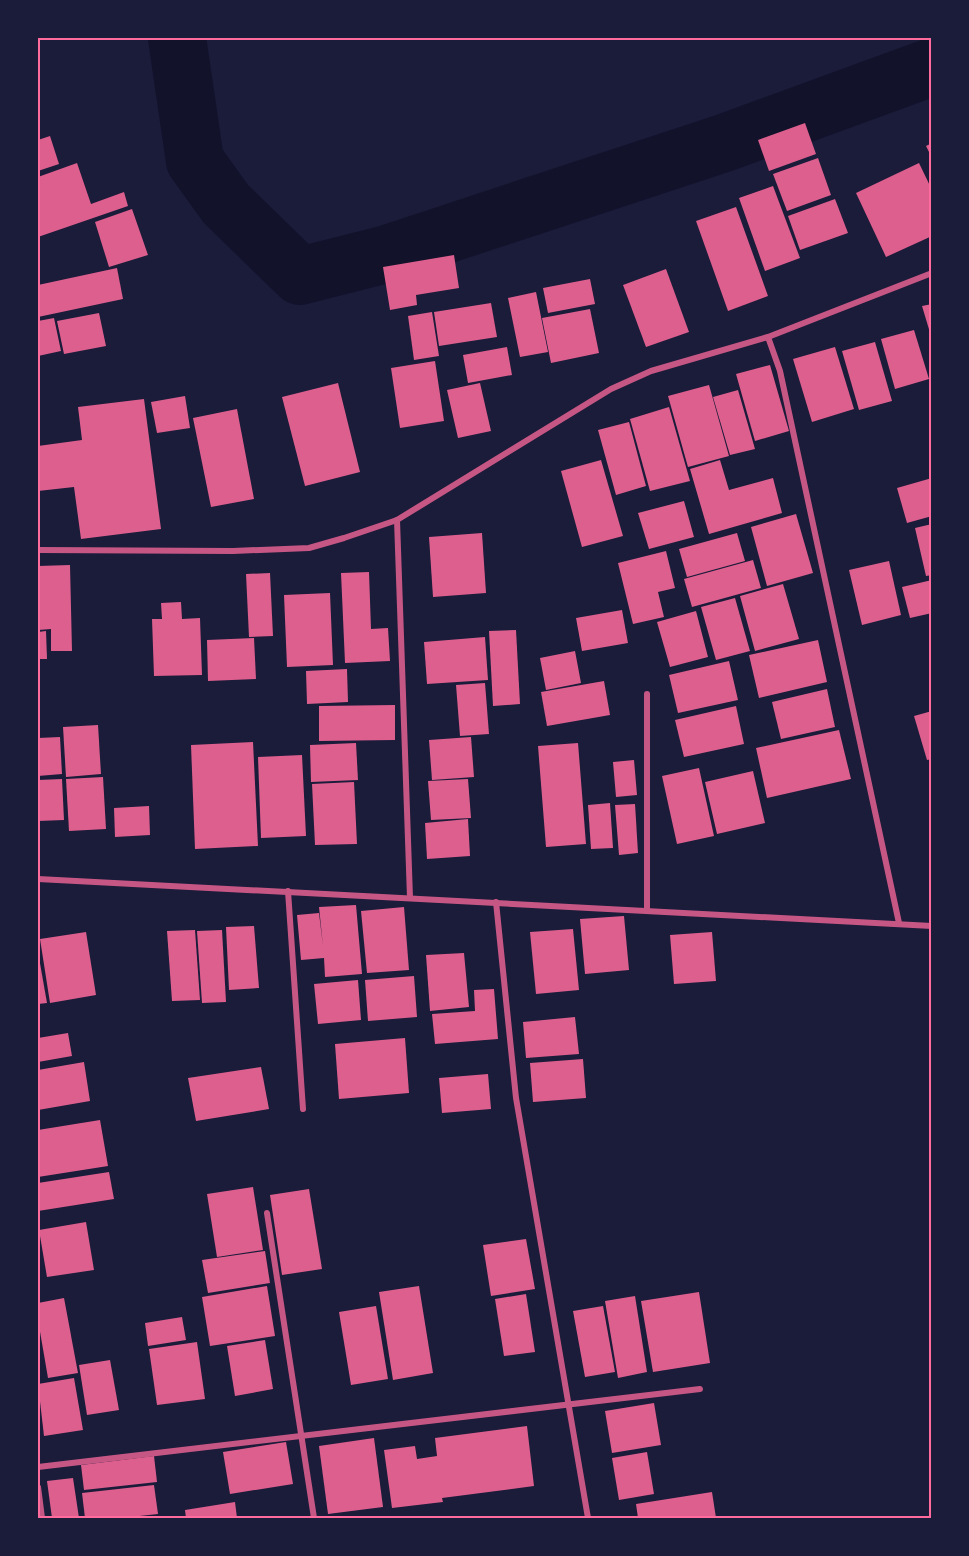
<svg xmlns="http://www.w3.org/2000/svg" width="969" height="1556" font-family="Karla,sans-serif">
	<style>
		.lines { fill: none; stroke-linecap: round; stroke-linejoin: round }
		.river { stroke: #12122b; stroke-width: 58 }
		.building { fill: #dd5f8e }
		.minor { stroke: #c65784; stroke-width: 6 }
		.neatline { fill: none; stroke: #ff6b9d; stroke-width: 2 }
	</style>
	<rect width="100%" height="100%" fill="#1b1b3a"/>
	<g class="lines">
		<polyline class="river" points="177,38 195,161 226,204 300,276 387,254 724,143 932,67"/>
	</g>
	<g class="building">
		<polygon points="805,123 816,154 769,171 758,140"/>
		<polygon points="50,136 59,164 38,171 38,140"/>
		<polygon points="932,143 932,158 926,146"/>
		<polygon points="818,158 831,195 787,211 773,174"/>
		<polygon points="77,163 91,204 124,192 128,206 38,237 38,177"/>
		<polygon points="919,163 932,190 932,236 886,257 856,193"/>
		<polygon points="773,186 800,258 765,271 739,198"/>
		<polygon points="835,199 848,233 800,250 788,216"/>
		<polygon points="736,207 768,296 728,311 696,221"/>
		<polygon points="132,209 148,255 109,267 95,222"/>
		<polygon points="454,255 459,288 416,295 417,305 390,310 383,267"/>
		<polygon points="117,268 123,299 38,317 38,285"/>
		<polygon points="666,269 689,332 646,347 623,285"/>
		<polygon points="590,279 595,304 548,313 543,288"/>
		<polygon points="536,292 548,352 520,357 508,298"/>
		<polygon points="491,303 497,337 439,346 434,312"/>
		<polygon points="932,304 932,336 931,336 922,306"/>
		<polygon points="590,309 599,353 551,363 542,318"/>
		<polygon points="432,312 439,356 414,360 408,316"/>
		<polygon points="99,313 106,346 64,354 57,321"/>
		<polygon points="54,318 61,351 38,356 38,321"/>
		<polygon points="914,330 929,379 895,389 881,339"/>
		<polygon points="875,342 892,401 859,410 842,351"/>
		<polygon points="507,347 512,375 468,383 463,355"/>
		<polygon points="835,347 854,409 812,422 793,359"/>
		<polygon points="435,361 444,421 400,428 391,368"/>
		<polygon points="770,365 789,431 755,441 736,374"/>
		<polygon points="338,383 360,472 305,486 282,397"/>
		<polygon points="480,383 491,431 458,438 447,390"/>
		<polygon points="709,385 729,456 688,467 668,396"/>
		<polygon points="738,390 755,449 730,455 713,397"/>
		<polygon points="185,396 190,428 157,433 151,402"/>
		<polygon points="144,399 161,529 81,539 74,487 38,491 38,446 82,440 78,407"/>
		<polygon points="669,407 690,481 650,491 630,419"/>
		<polygon points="237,409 254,499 211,507 193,418"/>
		<polygon points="629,422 646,486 616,495 598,430"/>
		<polygon points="601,460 623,536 582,547 561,471"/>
		<polygon points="720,460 729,490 773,478 782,513 709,534 690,469"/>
		<polygon points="932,478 932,516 907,523 897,488"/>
		<polygon points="684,501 694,537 649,549 638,513"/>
		<polygon points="796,514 813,573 767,586 751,527"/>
		<polygon points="932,524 932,575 926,576 915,528"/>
		<polygon points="482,533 486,593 433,597 429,537"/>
		<polygon points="737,533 745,561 687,577 679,549"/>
		<polygon points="666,551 675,588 658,592 664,617 633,624 618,563"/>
		<polygon points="753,560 761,588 692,607 684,579"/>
		<polygon points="889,561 901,615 862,625 849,570"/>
		<polygon points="70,565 72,651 51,651 51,629 38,630 38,566"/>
		<polygon points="369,572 371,629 388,628 390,661 345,663 341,573"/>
		<polygon points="270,573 273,636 249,637 246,574"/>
		<polygon points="932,580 932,613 910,618 902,587"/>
		<polygon points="783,584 799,639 755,651 740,596"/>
		<polygon points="330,593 333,665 287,667 284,595"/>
		<polygon points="735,598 750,651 716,660 701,607"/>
		<polygon points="181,602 182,619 200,618 202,675 154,676 152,619 162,619 161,603"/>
		<polygon points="622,610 628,643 582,651 576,618"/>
		<polygon points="696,611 708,657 670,667 657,622"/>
		<polygon points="516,630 520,704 493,706 489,631"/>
		<polygon points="46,631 47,659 38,659 38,632"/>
		<polygon points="485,637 488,680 427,684 424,642"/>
		<polygon points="254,638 256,679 208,681 207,640"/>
		<polygon points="818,640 827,682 759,698 749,655"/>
		<polygon points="575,651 581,683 546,690 540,658"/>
		<polygon points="729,661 738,700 678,713 669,675"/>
		<polygon points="347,669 348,702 307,704 306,671"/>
		<polygon points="604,681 610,715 547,726 541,692"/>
		<polygon points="485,683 489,734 460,736 456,685"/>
		<polygon points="827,689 835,727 781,739 772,702"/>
		<polygon points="395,705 395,740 319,741 319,706"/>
		<polygon points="736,706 744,744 684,757 675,720"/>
		<polygon points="932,711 932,759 927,760 914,716"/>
		<polygon points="98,725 101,774 66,777 63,727"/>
		<polygon points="839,730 851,779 767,798 756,748"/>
		<polygon points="60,737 62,774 38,776 38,738"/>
		<polygon points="471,737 474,777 432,780 429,740"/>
		<polygon points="253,742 258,846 195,849 191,745"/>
		<polygon points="356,743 358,780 311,782 310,745"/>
		<polygon points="578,743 586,844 546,847 538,746"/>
		<polygon points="302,755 306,836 261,838 258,757"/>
		<polygon points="634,760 637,795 616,797 613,762"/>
		<polygon points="699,768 714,836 677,844 662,776"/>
		<polygon points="753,771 765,823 717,834 705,782"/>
		<polygon points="103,777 106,829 69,831 66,779"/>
		<polygon points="62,779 64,820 38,821 38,780"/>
		<polygon points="468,779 471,818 431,820 428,781"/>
		<polygon points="354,782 357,844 315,845 312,784"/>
		<polygon points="610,803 613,848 591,849 588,805"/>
		<polygon points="635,804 638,853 619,855 615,805"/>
		<polygon points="149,806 150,835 115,837 114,808"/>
		<polygon points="468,819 470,856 427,859 425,823"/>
		<polygon points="356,905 362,974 325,977 324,958 301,960 297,915 319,913 323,946 319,907"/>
		<polygon points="404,907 409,970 367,973 361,911"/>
		<polygon points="624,916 629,970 585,974 580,919"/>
		<polygon points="254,926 259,988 229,990 226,927"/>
		<polygon points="573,929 579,990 536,994 530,932"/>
		<polygon points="195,930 200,1000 172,1001 167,931"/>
		<polygon points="222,930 226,1002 202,1003 197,931"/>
		<polygon points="86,932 96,995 50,1003 40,939"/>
		<polygon points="712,932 716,981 674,984 670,935"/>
		<polygon points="38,952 47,1003 38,1004"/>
		<polygon points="464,953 469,1007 430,1011 426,955"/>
		<polygon points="414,976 417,1017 368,1021 365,980"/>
		<polygon points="358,980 361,1020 318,1024 314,984"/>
		<polygon points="494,989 498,1039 435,1044 432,1014 475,1011 474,990"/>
		<polygon points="575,1017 579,1054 526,1058 523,1022"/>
		<polygon points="68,1033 72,1056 38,1062 38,1038"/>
		<polygon points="405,1038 409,1093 339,1099 335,1044"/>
		<polygon points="583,1059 586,1098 533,1102 530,1063"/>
		<polygon points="84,1062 90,1101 38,1110 38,1070"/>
		<polygon points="261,1067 269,1109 196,1121 188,1078"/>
		<polygon points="488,1074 491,1109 442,1113 439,1078"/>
		<polygon points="100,1120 108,1166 38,1177 38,1130"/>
		<polygon points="109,1172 114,1199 38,1211 38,1183"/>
		<polygon points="253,1187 263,1250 217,1257 207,1194"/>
		<polygon points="309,1189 322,1269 282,1275 270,1195"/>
		<polygon points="86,1222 94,1270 47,1277 39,1230"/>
		<polygon points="526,1239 535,1289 491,1296 483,1245"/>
		<polygon points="265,1251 270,1283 208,1293 202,1260"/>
		<polygon points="267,1286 275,1336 210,1346 202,1297"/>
		<polygon points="419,1286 433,1373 393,1380 379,1292"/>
		<polygon points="699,1292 710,1363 653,1372 641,1301"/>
		<polygon points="526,1294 535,1352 504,1356 495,1299"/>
		<polygon points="635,1296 647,1372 618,1378 605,1301"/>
		<polygon points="64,1298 78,1373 48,1378 38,1320 38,1303"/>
		<polygon points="376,1306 388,1379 351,1385 339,1312"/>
		<polygon points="603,1306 615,1372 585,1377 573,1311"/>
		<polygon points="182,1317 186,1340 148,1346 145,1323"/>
		<polygon points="265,1340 273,1389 235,1396 227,1346"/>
		<polygon points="197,1342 205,1399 157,1405 149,1349"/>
		<polygon points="110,1360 119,1410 87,1415 79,1365"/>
		<polygon points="74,1378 83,1430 44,1436 38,1384"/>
		<polygon points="654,1403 661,1445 612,1453 605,1411"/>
		<polygon points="527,1426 534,1486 442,1498 443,1502 392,1508 384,1450 415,1446 417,1459 437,1456 435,1438"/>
		<polygon points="374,1438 383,1507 328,1514 319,1446"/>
		<polygon points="286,1442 293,1484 230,1494 223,1452"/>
		<polygon points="647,1452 654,1494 619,1500 612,1458"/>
		<polygon points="154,1456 157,1482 84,1490 81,1465"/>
		<polygon points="73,1478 79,1518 52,1518 47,1481"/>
		<polygon points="154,1485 158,1514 121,1518 85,1518 82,1493"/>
		<polygon points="712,1492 716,1518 638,1518 636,1504"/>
		<polygon points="235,1502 237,1518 186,1518 185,1510"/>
	</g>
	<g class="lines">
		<g class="minor">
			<polyline points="768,337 780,371 899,923"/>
			<polyline points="397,520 410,898"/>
			<polyline points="38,550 233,551 309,548 344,538 397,520 611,389 651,371 768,337 932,273"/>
			<polyline points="647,694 647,910"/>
			<polyline points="38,879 932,926"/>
			<polyline points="288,891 303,1109"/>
			<polyline points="496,902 516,1098 588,1518"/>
			<polyline points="267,1213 314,1518"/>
			<polyline points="38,1467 700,1389"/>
			<polyline points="38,1487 42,1518"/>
		</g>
	</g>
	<rect width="969" height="1556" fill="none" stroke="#1b1b3a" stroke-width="78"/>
	<rect x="39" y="39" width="891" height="1478" class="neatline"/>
</svg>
